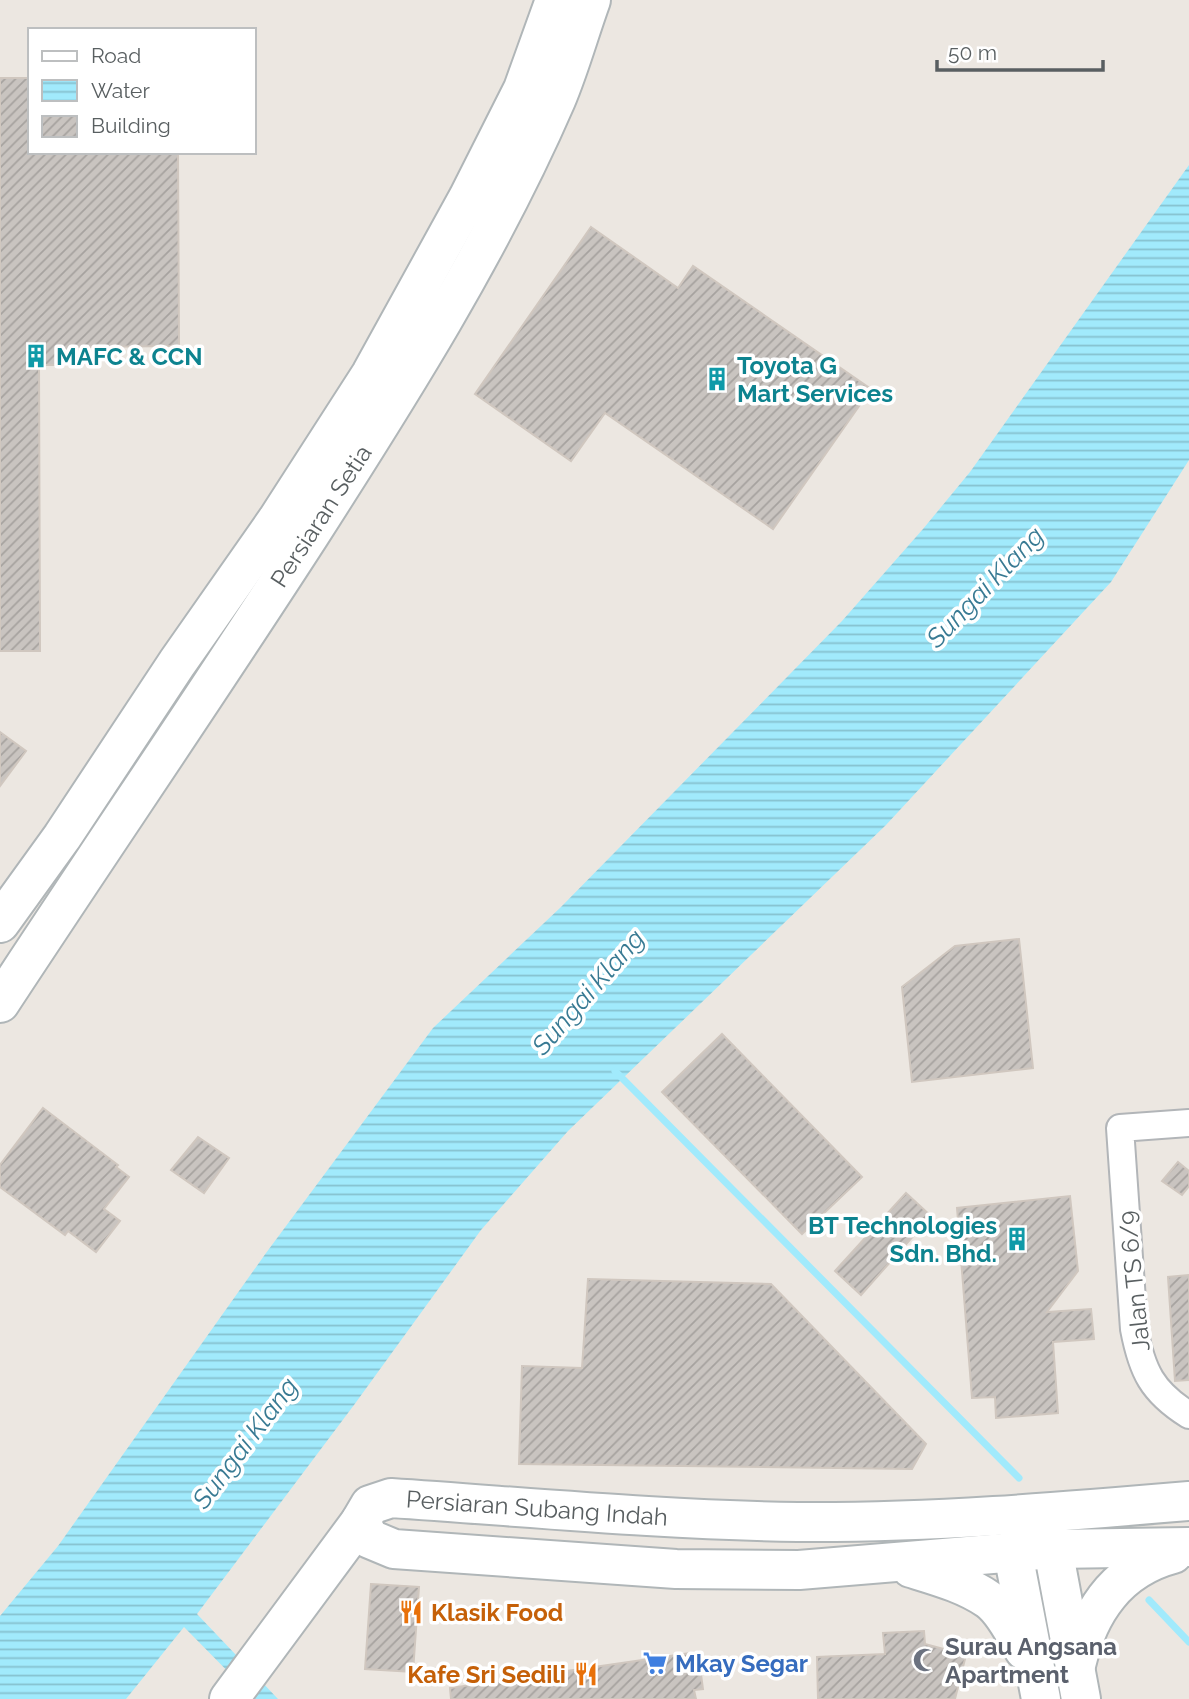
<svg xmlns="http://www.w3.org/2000/svg" width="1189" height="1699" font-family="Raleway,sans-serif">
	<style>
		.water { fill: url(#water-rules) }
		.lines { fill: none; stroke-linecap: round; stroke-linejoin: round }
		.stream { stroke: #a1eafc; stroke-width: 7 }
		.building { fill: url(#building-hatch); stroke: #d0c7bf; stroke-width: 2 }
		.street-casing { stroke: #b2b5b8; stroke-width: 30 }
		.secondary-casing { stroke: #b0b6b8; stroke-width: 42 }
		.street { stroke: #fff; stroke-width: 26 }
		.secondary { stroke: #fff; stroke-width: 38 }
		.labels { text-anchor: middle; dominant-baseline: central; stroke-width: 7; stroke-linejoin: round; paint-order: stroke }
		.culture-label { font-size: 24px; font-weight: bold; fill: #0d838f; stroke: #fff; text-anchor: start }
		.street-label { font-size: 24px; fill: #595f61; stroke: #fff }
		.food-label { font-size: 24px; font-weight: bold; fill: #c56008; stroke: #fff; text-anchor: start }
		.worship-label { font-size: 24px; font-weight: bold; fill: #5b616d; stroke: #fff; text-anchor: start }
		.shop-label { font-size: 24px; font-weight: bold; fill: #366cbe; stroke: #fff; text-anchor: start }
		.water-label { font-size: 26px; font-style: italic; fill: #387a93; stroke: #fff }
	</style>
	<defs>
		<pattern id="water-rules" width="6" height="5" patternUnits="userSpaceOnUse" patternTransform="scale(1.75)"><rect width="6" height="5" fill="#a1eafc"/><path d="M0 2.5h6" fill="none" stroke="#86c1cf"/></pattern>
		<pattern id="building-hatch" width="6" height="6" patternUnits="userSpaceOnUse" patternTransform="scale(1.75)"><rect width="6" height="6" fill="#c9c4c0"/><path d="M-1 1l2-2M0 6l6-6M5 7l2-2" fill="none" stroke="#a6a29f"/></pattern>
	</defs>
	<rect width="100%" height="100%" fill="#ece7e1"/>
	<polygon class="water" points="1189,165 1189,460 1111,582 886,825 568,1131 481,1230 354,1405 197,1614 278,1699 255,1699 184,1627 126,1699 0,1699 0,1616 58,1546 266,1253 433,1028 561,907 842,621 923,529 970,472"/>
	<g class="lines">
		<g class="stream">
			<polyline points="615,1071 1019,1478"/>
			<polyline points="1149,1600 1189,1642"/>
		</g>
	</g>
	<g class="building">
		<polygon points="0,78 30,78 30,152 178,152 179,346 73,347 73,365 39,365 40,651 0,651"/>
		<polygon points="591,227 678,288 693,266 871,389 773,529 605,413 571,461 475,394"/>
		<polygon points="0,732 26,751 0,786"/>
		<polygon points="1019,939 1033,1068 912,1082 902,987 955,946"/>
		<polygon points="722,1034 862,1177 802,1234 662,1092"/>
		<polygon points="43,1108 118,1165 116,1167 129,1177 104,1209 120,1221 96,1252 68,1231 65,1235 0,1187 0,1165"/>
		<polygon points="198,1137 229,1158 204,1193 171,1170"/>
		<polygon points="1178,1162 1189,1171 1189,1186 1182,1195 1162,1181"/>
		<polygon points="906,1193 931,1216 861,1295 835,1271"/>
		<polygon points="1070,1196 1078,1271 1047,1312 1091,1309 1094,1339 1053,1342 1058,1413 996,1418 995,1397 972,1398 957,1208"/>
		<polygon points="1189,1275 1189,1380 1175,1381 1168,1277"/>
		<polygon points="588,1279 771,1284 926,1444 912,1469 519,1464 522,1366 582,1368"/>
		<polygon points="371,1584 419,1587 413,1672 365,1669"/>
		<polygon points="924,1631 925,1644 966,1655 955,1699 818,1699 817,1657 885,1654 883,1633"/>
		<polygon points="698,1652 703,1689 694,1690 696,1699 451,1699 450,1688"/>
	</g>
	<g class="lines">
		<g class="street-casing">
			<path id="street" d="M1189,1123L1120,1128L1134,1329C1142,1371 1152,1392 1189,1415"/>
		</g>
		<g class="secondary-casing">
			<g id="secondary">
				<polyline points="0,923 62,837 177,663 277,520 371,374 468,198 523,89 555,0"/>
				<path d="M0,1003C103,846 209,691 311,533C400,394 490,252 556,100C570,67 579,33 591,0"/>
				<polyline points="360,1522 370,1539 394,1549 676,1569 799,1570 1053,1549 1189,1547"/>
				<polyline points="1040,1528 1053,1549 1081,1699"/>
				<polyline points="1023,1532 1013,1553 1041,1699"/>
				<path d="M911,1568C937,1576 966,1584 989,1600C1004,1611 1015,1634 1024,1650"/>
				<path d="M1076,1665C1089,1611 1117,1569 1173,1554"/>
				<path d="M229,1699L360,1522L370,1505L391,1498C526,1507 662,1520 798,1522C929,1523 1059,1512 1189,1501"/>
			</g>
		</g>
		<use href="#street" class="street"/>
		<use href="#secondary" class="secondary"/>
	</g>
	<defs>
		<g id="building-bare" transform="scale(1.89)"><path d="M-4-6H4V6H1V3H-1V6H-4ZM-2.5-4.3h1.7v1.8h-1.7ZM.8-4.3h1.7v1.8H.8ZM-2.5-1h1.7V.8h-1.7ZM.8-1h1.7V.8H.8Z" fill="#0f9aa8" stroke="#fff" stroke-width="2.5" paint-order="stroke"/></g>
		<g id="restaurant-bare" transform="scale(1.89)"><path d="M-5-6h1v4h1v-4h1v4h1v-4h1v5L-1.5 .5V6h-2V.5L-5-1ZM5-6V6H3V1.5H1.5Q1.5-4 5-6Z" fill="#e8710a" stroke="#fff" stroke-width="2.5" paint-order="stroke"/></g>
		<g id="mosque-bare" transform="scale(1.89)"><path d="M3.5-4.9A6 6 0 1 0 3.5 4.9A5 5 0 1 1 3.5-4.9Z" fill="#6b7280" stroke="#fff" stroke-width="2.5" paint-order="stroke"/></g>
		<g id="supermarket-bare" transform="scale(1.89)"><path d="M-6-5.5h2.5l.6 2H6L4.5 2H-2.5L-4.4-4H-6ZM-1.5 3.2a1.3 1.3 0 1 0 .1 0ZM3 3.2a1.3 1.3 0 1 0 .1 0Z" fill="#3f7fe0" stroke="#fff" stroke-width="2.5" paint-order="stroke"/></g>
	</defs>
	<g fill-rule="evenodd">
		<use href="#building-bare" x="36" y="356"/>
		<use href="#building-bare" x="717" y="379"/>
		<use href="#building-bare" x="1017" y="1239"/>
		<use href="#restaurant-bare" x="411" y="1612"/>
		<use href="#mosque-bare" x="925" y="1660"/>
		<use href="#supermarket-bare" x="655" y="1663"/>
		<use href="#restaurant-bare" x="586" y="1674"/>
	</g>
	<g class="labels">
		<g class="culture-label">
			<text x="56" y="356">MAFC &amp; CCN</text>
			<text x="737" y="365">Toyota G<tspan x="737" dy="28">Mart Services</tspan></text>
			<text x="997" y="1225" text-anchor="end">BT Technologies<tspan x="997" dy="28">Sdn. Bhd.</tspan></text>
		</g>
		<g class="street-label">
			<text transform="translate(321 516) rotate(-57)">Persiaran Setia</text>
			<text transform="translate(1134 1281) rotate(-96)">Jalan TS 6/9</text>
			<text transform="translate(537 1508) rotate(4)">Persiaran Subang Indah</text>
		</g>
		<g class="food-label">
			<text x="431" y="1612">Klasik Food</text>
			<text x="566" y="1674" text-anchor="end">Kafe Sri Sedili</text>
		</g>
		<g class="worship-label">
			<text x="945" y="1646">Surau Angsana<tspan x="945" dy="28">Apartment</tspan></text>
		</g>
		<g class="shop-label">
			<text x="675" y="1663">Mkay Segar</text>
		</g>
		<g class="water-label">
			<text transform="translate(985 587) rotate(-46)">Sungai Klang</text>
			<text transform="translate(588 992) rotate(-49)">Sungai Klang</text>
			<text transform="translate(245 1443) rotate(-53)">Sungai Klang</text>
		</g>
	</g>
	<rect x="28" y="28" width="228" height="126" fill="#ffffff" stroke="#bdbfc0" stroke-width="2"/>
	<rect x="42" y="51" width="35" height="10" fill="#ffffff" stroke="#bdbfc0" stroke-width="2"/>
	<text x="91" y="63" font-size="21" fill="#595f61">Road</text>
	<rect x="42" y="80" width="35" height="21" fill="url(#water-rules)" stroke="#bdbfc0" stroke-width="2"/>
	<text x="91" y="98" font-size="21" fill="#595f61">Water</text>
	<rect x="42" y="116" width="35" height="21" fill="url(#building-hatch)" stroke="#bdbfc0" stroke-width="2"/>
	<text x="91" y="133" font-size="21" fill="#595f61">Building</text>
	<path d="M937 60v10h166v-10" fill="none" stroke="#595f61" stroke-width="3.5"/>
	<text x="948" y="60" font-size="21" fill="#595f61" stroke="#ffffff" stroke-width="5" paint-order="stroke">50 m</text>
</svg>
